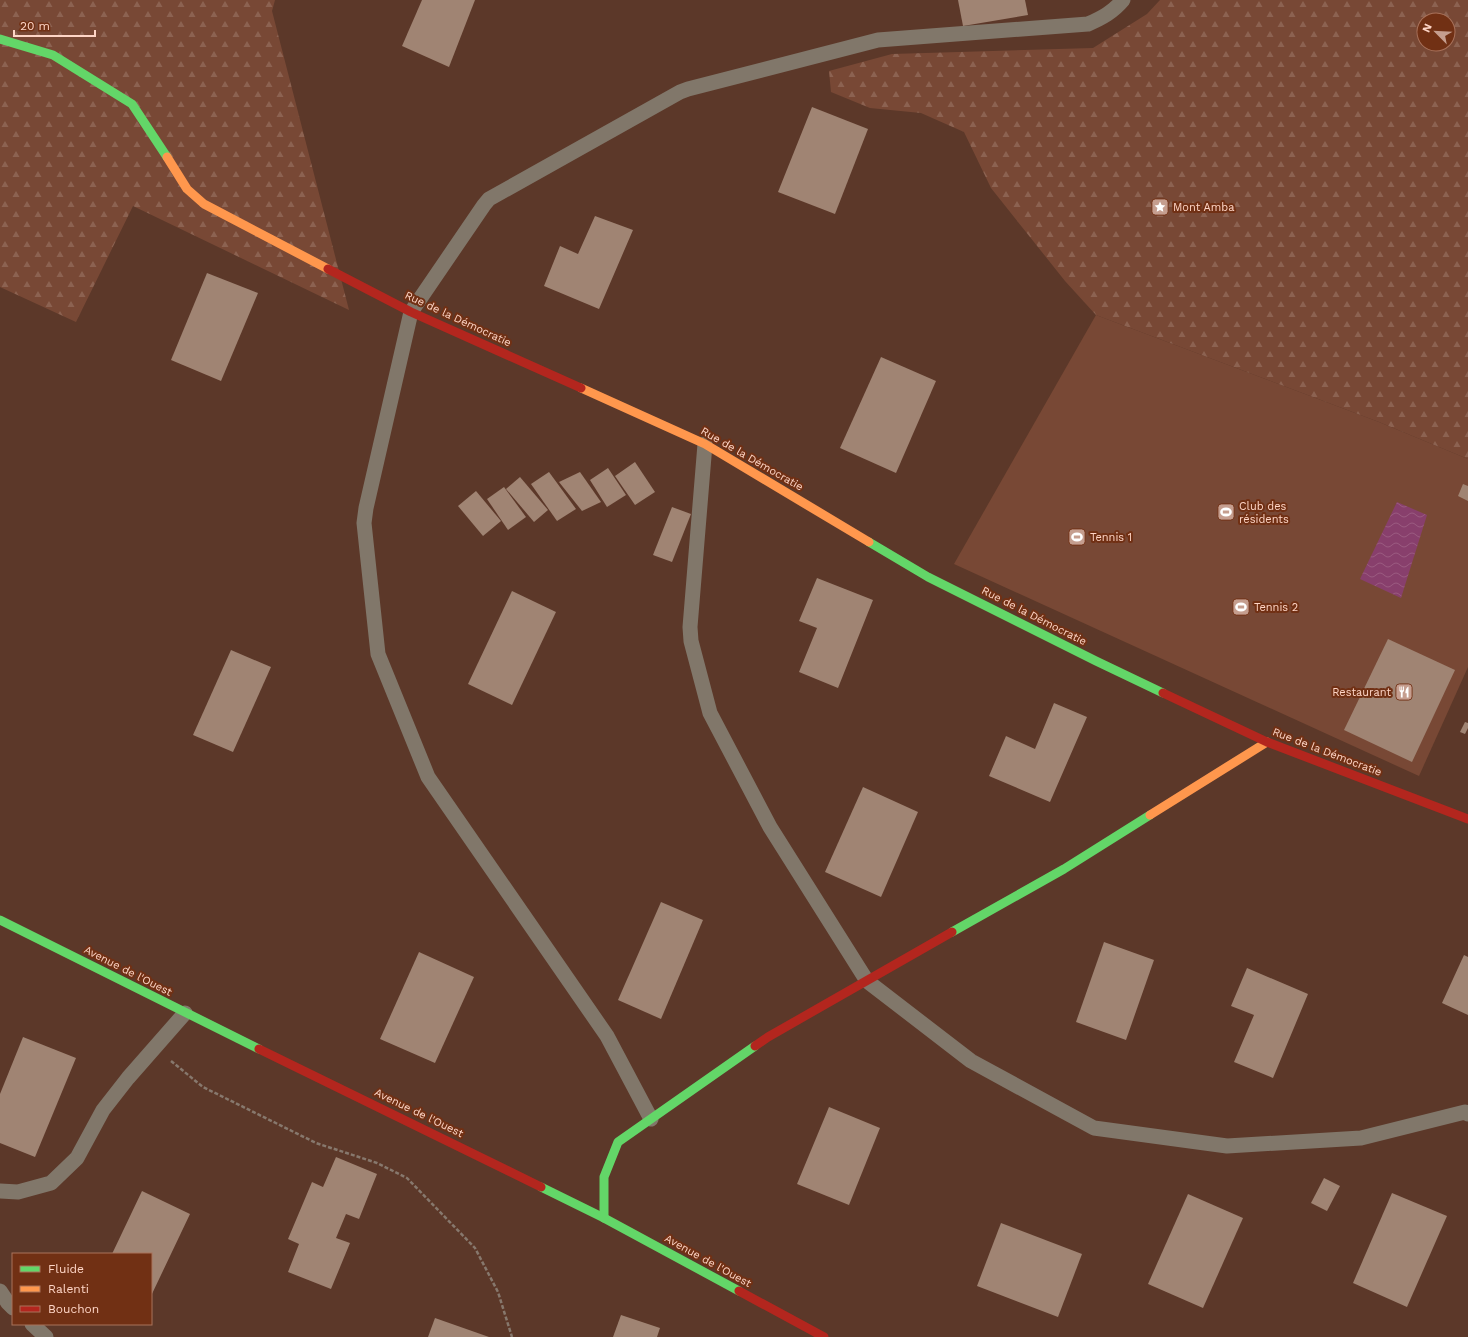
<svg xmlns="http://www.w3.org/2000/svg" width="1468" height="1337" font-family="'Work Sans',sans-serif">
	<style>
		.grass { fill: #784835 }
		.forest { fill: url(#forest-firs); fill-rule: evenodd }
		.water { fill: url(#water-waves) }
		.building { fill: #a08473 }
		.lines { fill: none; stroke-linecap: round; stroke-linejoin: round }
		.path { stroke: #87786d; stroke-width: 2.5; stroke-dasharray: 4 2; stroke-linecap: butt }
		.lane { stroke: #81776a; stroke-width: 15 }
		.fast { stroke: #63d668; stroke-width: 9 }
		.slow { stroke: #ff974d; stroke-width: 9 }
		.jam { stroke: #b3261e; stroke-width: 9 }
		.labels { text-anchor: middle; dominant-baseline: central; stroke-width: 4; stroke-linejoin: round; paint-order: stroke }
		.poi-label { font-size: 11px; fill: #fed5c6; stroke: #713014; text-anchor: start }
		.street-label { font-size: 11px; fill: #fed5c6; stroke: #713014 }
	</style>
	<defs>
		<pattern id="forest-firs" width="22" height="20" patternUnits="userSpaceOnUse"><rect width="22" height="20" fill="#784835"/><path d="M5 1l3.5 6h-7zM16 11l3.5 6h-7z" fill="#8c6251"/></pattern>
		<pattern id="water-waves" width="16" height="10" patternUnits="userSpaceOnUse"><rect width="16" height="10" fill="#883f6c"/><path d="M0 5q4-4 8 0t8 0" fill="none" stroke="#9a5a80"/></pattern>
	</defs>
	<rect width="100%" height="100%" fill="#5c3829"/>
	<polygon class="grass" points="1096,315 1379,422 1468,459 1468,667 1419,776 954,564"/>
	<g class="forest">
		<polygon points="0,0 275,0 272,11 349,310 133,206 76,322 0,287"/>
		<path d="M1160,0H1468V459L1379,422L1096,315L1065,281L991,188L964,132L921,113L870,108L831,92L829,71L892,54L1093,48L1147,14ZM1424,20H1448V44H1424Z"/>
	</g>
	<polygon class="water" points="1397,502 1427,515 1401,598 1360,579"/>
	<g class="building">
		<polygon points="422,0 475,0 449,67 402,46"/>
		<polygon points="958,0 1025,0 1028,15 963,26"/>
		<polygon points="812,107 868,129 835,214 778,192"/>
		<polygon points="595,216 633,230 599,309 544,286 560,246 578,254"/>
		<polygon points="207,273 258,293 221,381 171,360"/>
		<polygon points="881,357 936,381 896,473 840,448"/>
		<polygon points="635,462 655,492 635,505 615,476"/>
		<polygon points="608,468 626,495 607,507 590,480"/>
		<polygon points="549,472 576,509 557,521 531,484"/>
		<polygon points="580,472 601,502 582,511 559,482"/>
		<polygon points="520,477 548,510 534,522 506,489"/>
		<polygon points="1463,484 1468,486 1468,501 1458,496"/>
		<polygon points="504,487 526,517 508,530 487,499"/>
		<polygon points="476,491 501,521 483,536 458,506"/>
		<polygon points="672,507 691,514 672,562 653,555"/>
		<polygon points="817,578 873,600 838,688 799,672 817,628 799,621"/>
		<polygon points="512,591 556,612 512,705 468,684"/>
		<polygon points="1388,639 1455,670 1412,762 1344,730"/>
		<polygon points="231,650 271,667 233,752 193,735"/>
		<polygon points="1054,703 1087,717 1050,802 989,776 1006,736 1035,749"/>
		<polygon points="1465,722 1468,723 1468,728 1465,734 1460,732"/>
		<polygon points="863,787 918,812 881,897 825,872"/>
		<polygon points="661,902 703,920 661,1019 618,1000"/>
		<polygon points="1104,942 1154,960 1126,1040 1076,1022"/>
		<polygon points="419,952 474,977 435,1063 380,1039"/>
		<polygon points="1464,955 1468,957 1468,1015 1442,1003"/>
		<polygon points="1247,968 1308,994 1273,1078 1234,1062 1254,1015 1231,1006"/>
		<polygon points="23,1037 76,1058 35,1157 0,1143 0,1094"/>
		<polygon points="829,1107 880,1128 849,1205 797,1184"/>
		<polygon points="336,1157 377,1174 359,1219 346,1214 336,1238 350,1243 331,1289 288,1272 299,1244 288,1239 312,1182 323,1187"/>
		<polygon points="1324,1178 1340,1186 1327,1211 1311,1203"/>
		<polygon points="142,1191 190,1214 151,1296 151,1254 112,1254"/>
		<polygon points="1392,1193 1447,1216 1407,1307 1353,1283"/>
		<polygon points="1188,1194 1243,1218 1203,1308 1148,1284"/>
		<polygon points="1001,1223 1082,1254 1058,1317 977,1286"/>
		<polygon points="621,1315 660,1328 657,1337 613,1337"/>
		<polygon points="435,1318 489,1337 428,1337"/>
	</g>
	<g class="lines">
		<polyline class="path" points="171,1061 203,1087 316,1143 377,1163 407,1178 475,1248 498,1292 512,1337"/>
		<g class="lane">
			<polyline points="705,444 690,627 691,641 710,713 770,827 867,981 971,1061 1094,1128 1227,1146 1361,1138 1465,1112 1468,1114"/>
			<path d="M651,1119L607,1036L428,777L378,654L364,523L366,508L411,312L484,205L489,199L680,92L688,89L878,40L1088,24C1102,18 1113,12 1123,0"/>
			<polyline points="0,1191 18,1192 51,1183 77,1158 103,1110 128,1078 185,1013"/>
			<polyline points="0,1291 8,1303 13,1308"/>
			<polyline points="32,1324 46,1337"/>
		</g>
		<g class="fast">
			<polyline points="0,39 53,55 132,104 167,157"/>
			<polyline points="869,542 928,577 1096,661 1163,693"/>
			<polyline points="0,920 259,1049"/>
			<polyline points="952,932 1064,869 1150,815"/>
			<polyline points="541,1187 604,1218 739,1291"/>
			<polyline points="604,1218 604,1177 618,1142 755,1046"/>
		</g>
		<g class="slow">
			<polyline points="167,157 187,189 204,204 328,269"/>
			<polyline points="581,388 705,444 869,542"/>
			<polyline points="1150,815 1267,742"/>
		</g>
		<g class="jam">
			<polyline points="328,269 411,312 581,388"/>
			<polyline points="1163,693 1267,742 1468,819"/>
			<polyline points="755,1046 768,1037 952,932"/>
			<polyline points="259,1049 541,1187"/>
			<polyline points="739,1291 824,1337"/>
		</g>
	</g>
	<defs>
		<g id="sight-square" transform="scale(0.9)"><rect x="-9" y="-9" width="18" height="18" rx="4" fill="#c59e8f" stroke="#713014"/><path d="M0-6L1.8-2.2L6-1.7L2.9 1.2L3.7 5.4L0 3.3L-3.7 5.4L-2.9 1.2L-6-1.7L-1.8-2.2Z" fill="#fff"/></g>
		<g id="stadium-square" transform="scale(0.9)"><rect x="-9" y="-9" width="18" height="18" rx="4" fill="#c59e8f" stroke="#713014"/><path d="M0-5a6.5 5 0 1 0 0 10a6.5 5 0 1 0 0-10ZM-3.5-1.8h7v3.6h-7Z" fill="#fff"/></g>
		<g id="restaurant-square" transform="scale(0.9)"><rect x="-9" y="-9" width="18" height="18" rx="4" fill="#c59e8f" stroke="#713014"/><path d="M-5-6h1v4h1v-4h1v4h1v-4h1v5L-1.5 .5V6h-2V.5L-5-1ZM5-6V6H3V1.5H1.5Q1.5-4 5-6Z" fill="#fff"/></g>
	</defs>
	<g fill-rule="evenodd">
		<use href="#sight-square" x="1160" y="207"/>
		<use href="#stadium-square" x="1226" y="512"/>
		<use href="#stadium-square" x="1077" y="537"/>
		<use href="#stadium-square" x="1241" y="607"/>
		<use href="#restaurant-square" x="1404" y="692"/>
	</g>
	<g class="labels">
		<g class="poi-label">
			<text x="1173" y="207">Mont Amba</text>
			<text x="1239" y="506">Club des<tspan x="1239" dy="13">résidents</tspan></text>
			<text x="1090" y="537">Tennis 1</text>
			<text x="1254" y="607">Tennis 2</text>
			<text x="1391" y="692" text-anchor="end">Restaurant</text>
		</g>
		<g class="street-label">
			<text transform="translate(458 319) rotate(25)">Rue de la Démocratie</text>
			<text transform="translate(752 459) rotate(30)">Rue de la Démocratie</text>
			<text transform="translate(1034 616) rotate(27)">Rue de la Démocratie</text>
			<text transform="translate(1327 752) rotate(21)">Rue de la Démocratie</text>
			<text transform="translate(128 971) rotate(27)">Avenue de l'Ouest</text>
			<text transform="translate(419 1113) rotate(26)">Avenue de l'Ouest</text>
			<text transform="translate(708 1261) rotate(29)">Avenue de l'Ouest</text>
		</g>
	</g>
	<rect x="12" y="1253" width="140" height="72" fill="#713014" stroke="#a9725b"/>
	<rect x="20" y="1266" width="20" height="6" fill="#63d668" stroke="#a9725b"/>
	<text x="48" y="1273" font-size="12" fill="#fed5c6">Fluide</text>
	<rect x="20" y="1286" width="20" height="6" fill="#ff974d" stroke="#a9725b"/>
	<text x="48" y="1293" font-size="12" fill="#fed5c6">Ralenti</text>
	<rect x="20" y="1306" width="20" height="6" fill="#b3261e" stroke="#a9725b"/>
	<text x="48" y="1313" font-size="12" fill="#fed5c6">Bouchon</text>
	<g transform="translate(1436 32) rotate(294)"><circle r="19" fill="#713014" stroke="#a9725b"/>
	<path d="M0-3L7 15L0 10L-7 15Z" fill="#c59e8f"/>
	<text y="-6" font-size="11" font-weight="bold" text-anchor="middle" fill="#fed5c6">N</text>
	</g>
	<path d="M14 30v6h81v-6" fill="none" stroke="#fed5c6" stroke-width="2"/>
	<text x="20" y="30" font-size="12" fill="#fed5c6" stroke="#713014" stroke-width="3" paint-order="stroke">20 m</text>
</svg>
